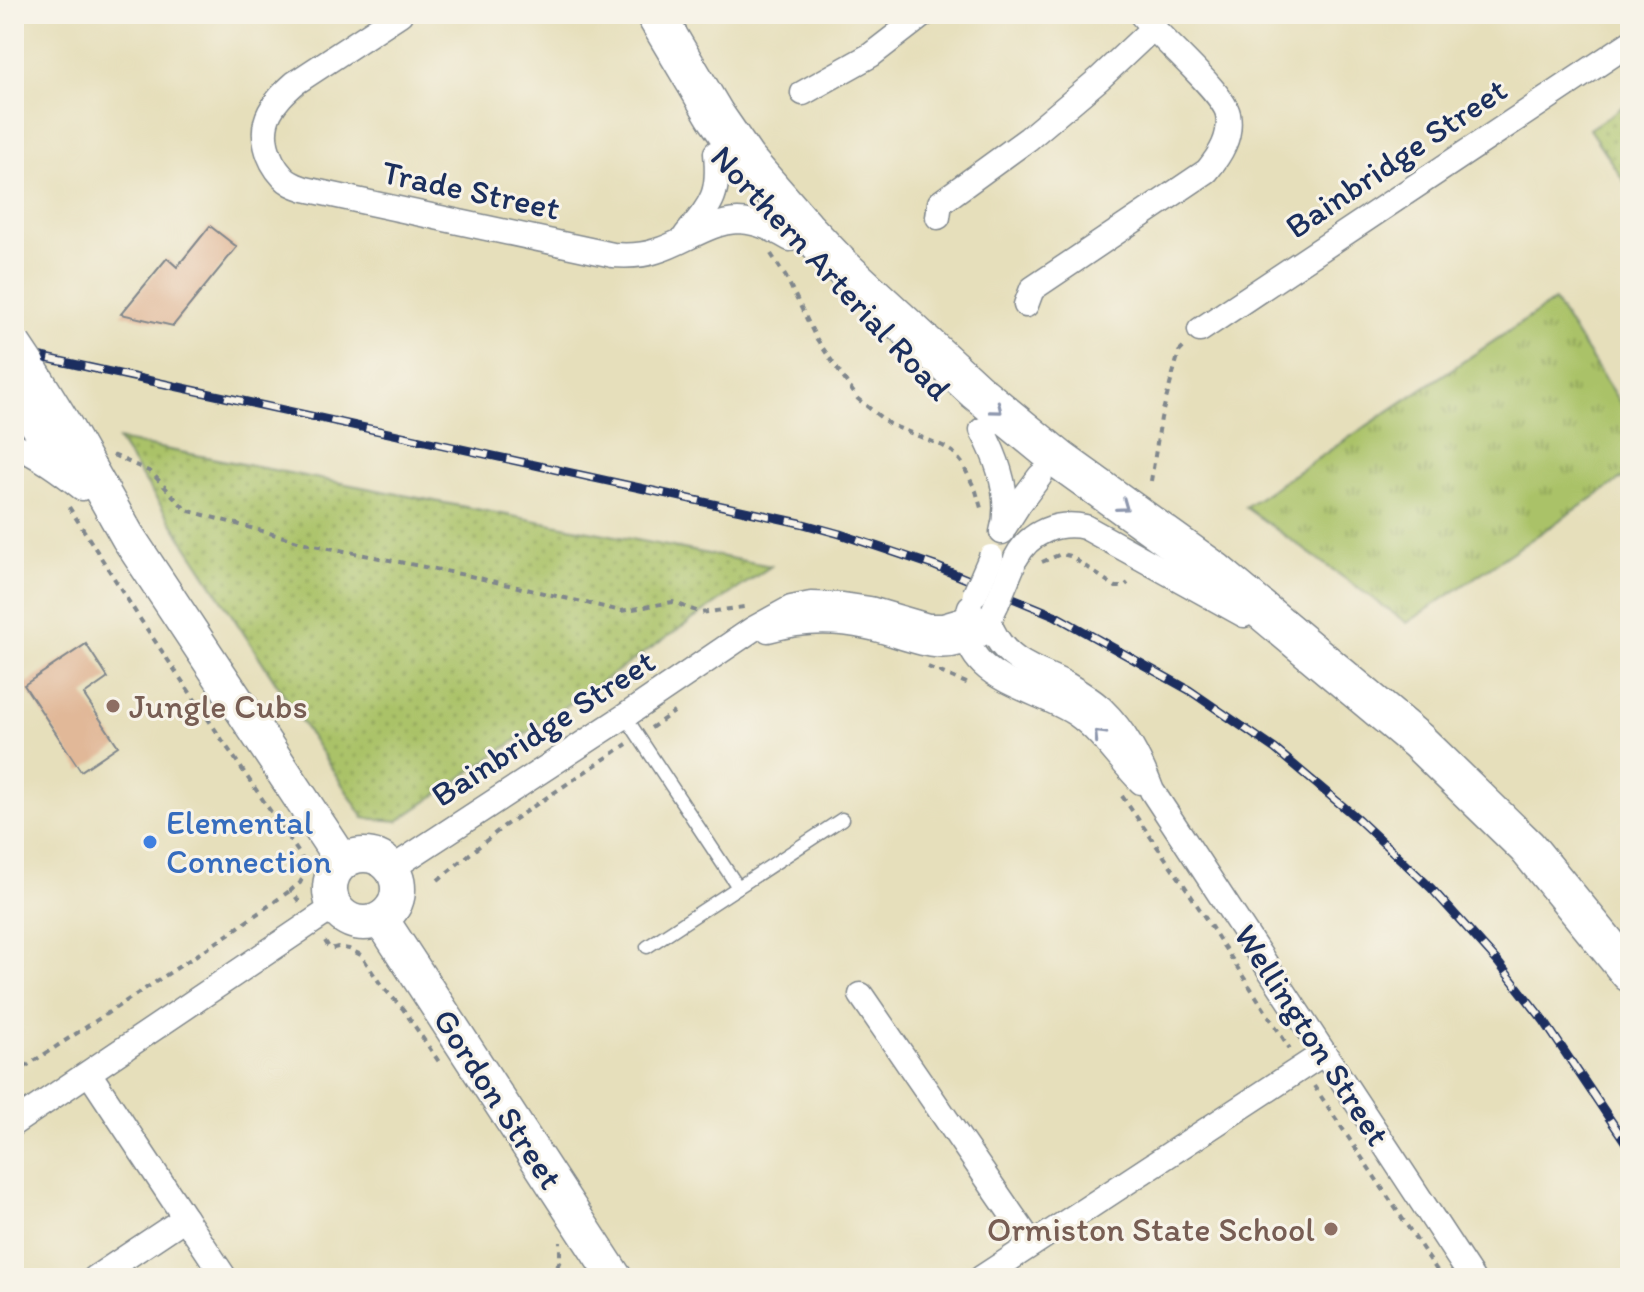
<svg xmlns="http://www.w3.org/2000/svg" width="1644" height="1292" font-family="Itim,sans-serif">
	<style>
		.grass { fill: url(#grass-tufts); stroke: #627862; stroke-width: 2 }
		.park { fill: url(#park-dots); stroke: #627862; stroke-width: 2 }
		.building { fill: #e1b898 }
		.lines { fill: none; stroke-linecap: round; stroke-linejoin: round }
		.lane-casing { stroke: #80878c; stroke-width: 15 }
		.street-casing { stroke: #80878c; stroke-width: 27 }
		.secondary-casing { stroke: #80878c; stroke-width: 37 }
		.primary-casing { stroke: #80878c; stroke-width: 41 }
		.path { stroke: #80878c; stroke-width: 4; stroke-dasharray: 6 6; stroke-linecap: butt }
		.lane { stroke: #fff; stroke-width: 12 }
		.street { stroke: #fff; stroke-width: 24 }
		.secondary { stroke: #fff; stroke-width: 34 }
		.primary { stroke: #fff; stroke-width: 38 }
		.rail-casing { stroke: #1b2f5e; stroke-width: 9 }
		.rail { stroke: #f7f3e8; stroke-width: 6; stroke-dasharray: 18; stroke-linecap: butt }
		.street-bridge-casing { stroke: #80878c; stroke-width: 27; stroke-linecap: butt }
		.secondary-bridge-casing { stroke: #80878c; stroke-width: 37; stroke-linecap: butt }
		.street-bridge { stroke: #fff; stroke-width: 24 }
		.secondary-bridge { stroke: #fff; stroke-width: 34 }
		.oneway { stroke: #8d97ae }
		.education-dot { fill: #8d6e63; stroke: #f7f3e8; stroke-width: 3 }
		.shop-dot { fill: #3f7fe0; stroke: #f7f3e8; stroke-width: 3 }
		.labels { text-anchor: middle; dominant-baseline: central; stroke-width: 6; stroke-linejoin: round; paint-order: stroke }
		.street-label { font-size: 34px; fill: #1b2f5e; stroke: #f7f3e8 }
		.education-label { font-size: 34px; fill: #785e54; stroke: #f7f3e8; text-anchor: start }
		.shop-label { font-size: 34px; fill: #366cbe; stroke: #f7f3e8; text-anchor: start }
	</style>
	<defs>
		<pattern id="grass-tufts" width="24" height="20" patternUnits="userSpaceOnUse" patternTransform="scale(2)"><rect width="24" height="20" fill="#aac267"/><path d="M3 7l-1-3M5 7V3M7 7l1-3M15 17l-1-3M17 17v-4M19 17l1-3" fill="none" stroke="#8a9e58"/></pattern>
		<pattern id="park-dots" width="8" height="8" patternUnits="userSpaceOnUse" patternTransform="scale(2)"><rect width="8" height="8" fill="#aac267"/><path d="M2 2h.1M6 6h.1" fill="none" stroke="#8a9e58" stroke-width="1.8" stroke-linecap="round"/></pattern>
	</defs>
	<rect width="100%" height="100%" fill="#f7f3e8"/>
	<filter id="ink" filterUnits="userSpaceOnUse"><feTurbulence type="fractalNoise" baseFrequency=".0125" numOctaves="2"/><feDisplacementMap in="SourceGraphic" scale="16" xChannelSelector="R" yChannelSelector="G"/><feConvolveMatrix kernelMatrix="1 2 1 2 8 2 1 2 1" color-interpolation-filters="sRGB"/></filter>
	<filter id="wash" filterUnits="userSpaceOnUse"><feTurbulence type="fractalNoise" baseFrequency=".006" numOctaves="4" result="noise"/><feDisplacementMap in="SourceGraphic" scale="32" xChannelSelector="R" yChannelSelector="G"/><feGaussianBlur stdDeviation="1.8" result="paint"/><feColorMatrix in="noise" values="0 0 0 0 0 0 0 0 0 0 0 0 0 0 0 0 0 1.4 0 .05"/><feComposite in="paint" operator="in"/></filter>
	<g filter="url(#wash)">
		<rect width="100%" height="100%" fill="#e6dfbb"/>
		<polygon class="grass" points="1554,301 1630,418 1630,473 1407,623 1245,507"/>
		<g class="park">
			<polygon points="1630,102 1630,190 1589,129"/>
			<polygon points="118,440 771,566 398,821 364,818"/>
		</g>
		<g id="blocks">
			<g class="building">
				<polygon points="210,226 237,247 173,326 121,314 167,258 177,267"/>
				<polygon points="86,644 108,678 84,695 118,746 81,771 24,685"/>
			</g>
		</g>
	</g>
	<g filter="url(#ink)">
		<use href="#blocks" fill-opacity="0" stroke="#80878c" stroke-width="2"/>
		<g class="lines">
			<g class="lane-casing">
				<g id="lane">
					<polyline points="625,716 738,887"/>
					<polyline points="647,947 842,819"/>
				</g>
			</g>
			<g class="street-casing">
				<g id="street">
					<path d="M400,14L295,83C285,92 276,100 270,112C259,133 267,160 283,177C289,184 297,186 305,189L613,255C628,256 642,256 656,251C684,243 708,222 738,221C756,221 775,230 790,239"/>
					<polyline points="803,93 871,55 924,14"/>
					<polyline points="938,217 940,203 1028,139 1099,79 1152,29"/>
					<path d="M686,235C712,203 720,195 716,153"/>
					<path d="M1026,305L1032,289L1207,171C1220,155 1232,137 1228,114C1223,91 1159,38 1141,14"/>
					<polyline points="1200,330 1630,43"/>
					<path d="M982,430C998,460 1012,498 1002,532"/>
					<path d="M14,445C40,456 60,471 82,488"/>
					<polyline points="1005,526 1019,504 1040,476"/>
					<path d="M1016,558C1029,532 1058,521 1085,527L1244,615"/>
					<path d="M997,603C995,608 991,614 990,620C989,626 993,631 996,637C1012,664 1039,670 1066,684C1078,691 1091,699 1101,708C1126,732 1140,760 1152,791L1472,1278"/>
					<path d="M970,607C949,678 1034,686 1076,714C1102,732 1119,760 1141,782"/>
					<path d="M768,630C800,621 835,620 867,627C908,635 939,660 981,634"/>
					<polyline points="391,869 625,716 753,629 791,608 811,604 843,605 870,609 928,626 943,626 967,619 991,627"/>
					<polyline points="861,995 1032,1244"/>
					<polyline points="89,1073 185,1218 95,1278"/>
					<polyline points="14,1123 334,907"/>
					<polyline points="185,1218 225,1278"/>
					<polyline points="981,1278 1324,1053"/>
				</g>
			</g>
			<g class="secondary-casing">
				<g id="secondary">
					<polyline points="28,366 68,431 128,537 343,862"/>
					<polyline points="14,391 60,457"/>
					<circle cx="364" cy="889" r="34"/>
					<polyline points="381,919 615,1278"/>
				</g>
			</g>
			<g class="primary-casing">
				<polyline id="primary" points="655,14 715,115 746,160 805,228 842,267 976,391 1060,460 1216,572 1418,741 1527,847 1630,973"/>
			</g>
			<g class="path">
				<polyline points="771,254 786,277 816,338 858,399 889,424 943,446 953,452 962,463 976,491 981,508"/>
				<polyline points="113,455 151,472 186,510 309,544 470,576 621,611 673,602 701,613 744,607"/>
				<polyline points="1151,481 1161,418 1179,352 1186,345"/>
				<polyline points="69,507 138,616 301,856 306,871 300,883 291,890 300,903"/>
				<polyline points="1042,562 1061,554 1070,556 1116,587 1123,587 1128,583"/>
				<polyline points="928,667 971,685"/>
				<polyline points="651,728 674,712"/>
				<polyline points="1122,796 1186,888 1290,1049"/>
				<polyline points="438,880 504,826 627,744"/>
				<polyline points="325,941 330,949 338,947 349,949 361,955 381,985 403,1009 439,1062"/>
				<polyline points="14,1074 223,938 291,890"/>
				<polyline points="1314,1086 1442,1278"/>
				<polyline points="553,1278 560,1260 560,1242"/>
			</g>
			<use href="#lane" class="lane"/>
			<use href="#street" class="street"/>
			<use href="#secondary" class="secondary"/>
			<use href="#primary" class="primary"/>
			<g class="rail-casing">
				<polyline id="rail" points="14,351 800,523 840,534 935,566 1054,615 1189,690 1275,749 1358,819 1431,888 1497,961 1544,1021 1630,1149"/>
			</g>
			<use href="#rail" class="rail"/>
			<g class="street-bridge-casing">
				<g id="street-bridge">
					<polyline points="975,594 991,557"/>
					<polyline points="997,603 1013,565"/>
				</g>
			</g>
			<g class="secondary-bridge-casing">
				<polyline id="secondary-bridge" points="14,345 28,366"/>
			</g>
			<use href="#street-bridge" class="street-bridge"/>
			<use href="#secondary-bridge" class="secondary-bridge"/>
		</g>
		<defs><path id="oneway-chevron" d="M-2-3.5L2.5 0L-2 3.5" fill="none" stroke-width="1.6" stroke-linecap="round" stroke-linejoin="round" transform="scale(2)"/></defs>
		<g class="oneway">
			<use href="#oneway-chevron" transform="translate(997 409) rotate(39)"/>
			<use href="#oneway-chevron" transform="translate(1123 506) rotate(36)"/>
			<use href="#oneway-chevron" transform="translate(1099 735) rotate(-134)"/>
		</g>
	</g>
	<g class="education-dot">
		<circle cx="113" cy="706" r="8"/>
		<circle cx="1331" cy="1229" r="8"/>
	</g>
	<circle class="shop-dot" cx="150" cy="842" r="8"/>
	<g class="labels">
		<g class="street-label">
			<text transform="translate(1396 158) rotate(-34)">Bainbridge Street</text>
			<text transform="translate(471 190) rotate(12)">Trade Street</text>
			<text transform="translate(831 273) rotate(47)">Northern Arterial Road</text>
			<text transform="translate(543 728) rotate(-33)">Bainbridge Street</text>
			<text transform="translate(1312 1035) rotate(57)">Wellington Street</text>
			<text transform="translate(498 1099) rotate(57)">Gordon Street</text>
		</g>
		<g class="education-label">
			<text x="129" y="706">Jungle Cubs</text>
			<text x="1315" y="1229" text-anchor="end">Ormiston State School</text>
		</g>
		<g class="shop-label">
			<text x="166" y="822">Elemental<tspan x="166" dy="39">Connection</tspan></text>
		</g>
	</g>
	<rect width="1644" height="1292" fill="none" stroke="#f7f3e8" stroke-width="48"/>
</svg>
